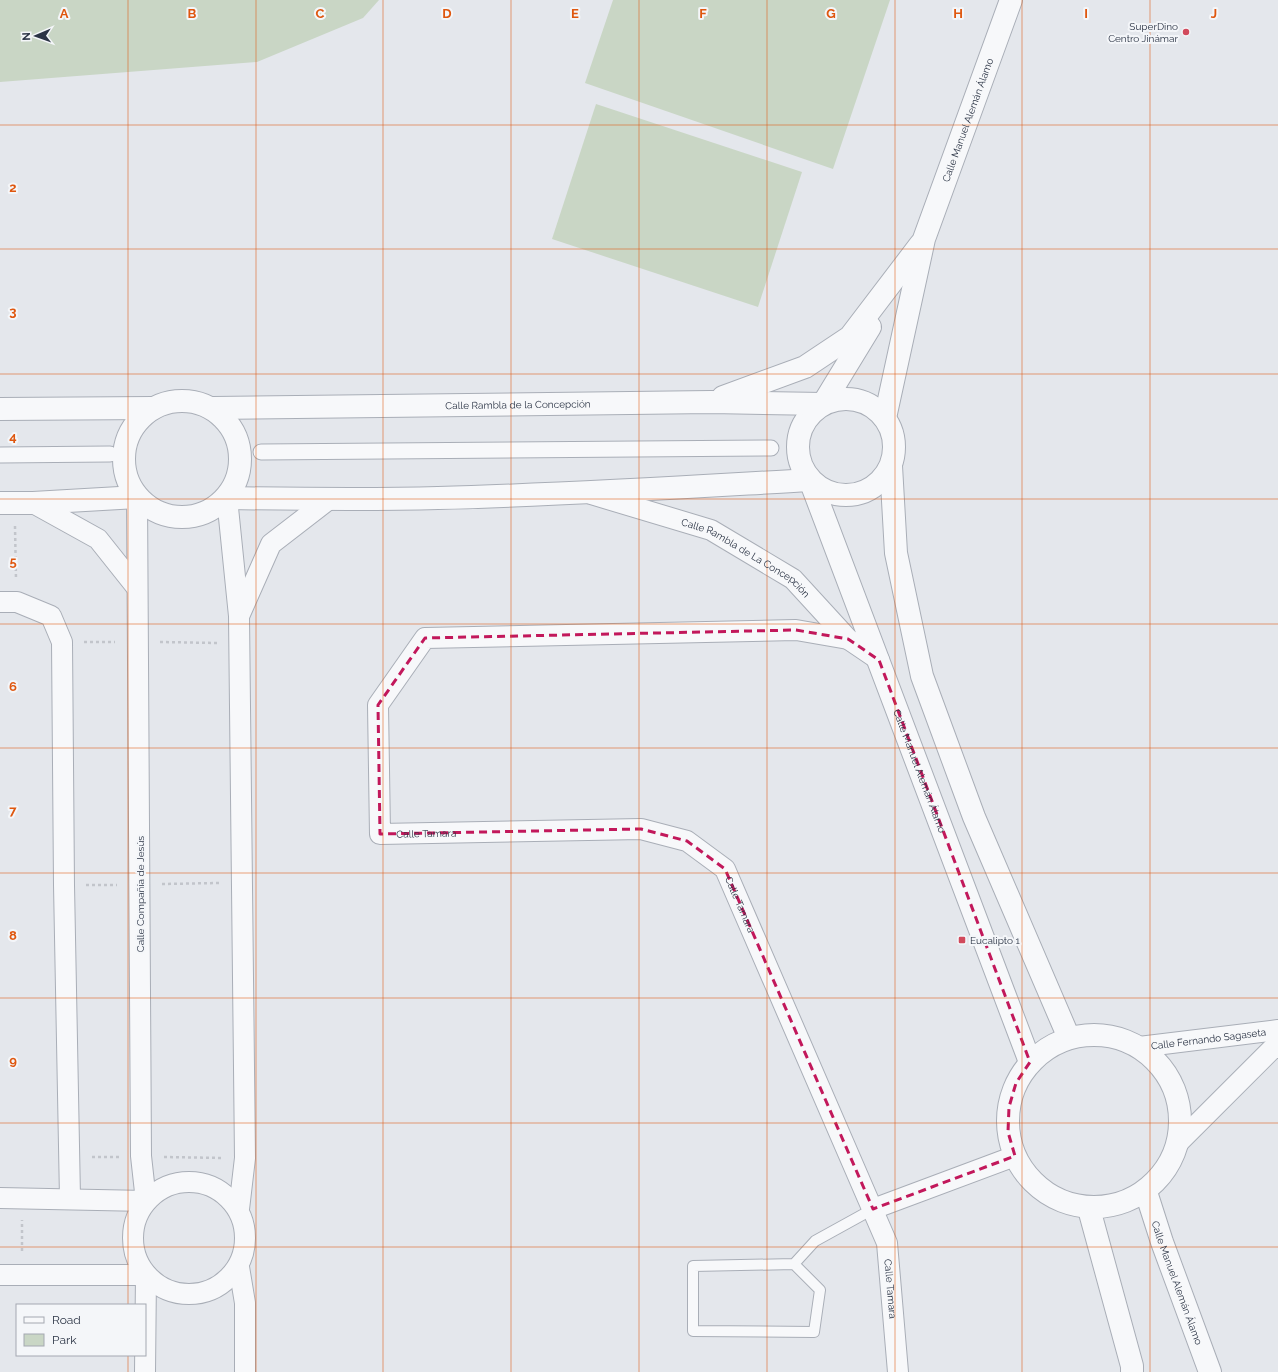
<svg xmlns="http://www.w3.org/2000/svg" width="1278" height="1372" font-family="Raleway,sans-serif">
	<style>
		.green { fill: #c9d6c5 }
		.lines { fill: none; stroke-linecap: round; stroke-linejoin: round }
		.service-casing { stroke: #a9aeb7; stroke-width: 12 }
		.pedestrian-casing { stroke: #a9aeb7; stroke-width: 17 }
		.minor-casing { stroke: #a9aeb7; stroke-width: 22 }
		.tertiary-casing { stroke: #a9aeb7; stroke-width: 24 }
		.path { stroke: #c2c5cb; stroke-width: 2.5; stroke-dasharray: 3 3; stroke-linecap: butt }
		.service { stroke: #f7f8fa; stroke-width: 10 }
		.pedestrian { stroke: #f7f8fa; stroke-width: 15 }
		.minor { stroke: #f7f8fa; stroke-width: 20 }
		.tertiary { stroke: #f7f8fa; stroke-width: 22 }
		.marked { fill: none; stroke: #c2185b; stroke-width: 3; stroke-dasharray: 8 5; stroke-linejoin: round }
		.grid { fill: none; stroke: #df570f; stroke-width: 1; stroke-opacity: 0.55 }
		.poi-dot { fill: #d1495b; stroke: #f4f6f9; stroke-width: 1.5 }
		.labels { text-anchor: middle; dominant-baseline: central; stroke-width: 4; stroke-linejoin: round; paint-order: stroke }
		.poi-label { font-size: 10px; fill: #2b3445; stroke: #f4f6f9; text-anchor: end }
		.street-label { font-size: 10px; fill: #2b3445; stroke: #f4f6f9 }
		.grid-label { font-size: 13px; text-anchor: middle; font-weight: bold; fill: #df570f; stroke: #f4f6f9; stroke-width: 4; stroke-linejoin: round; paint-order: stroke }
	</style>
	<rect width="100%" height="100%" fill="#e4e7ec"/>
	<g class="green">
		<polygon points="0,0 379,0 363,18 257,62 0,82"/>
		<polygon points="613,0 890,0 833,169 585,83"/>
		<polygon points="596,104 802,172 758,307 552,239"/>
	</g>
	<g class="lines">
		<g class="service-casing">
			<polyline id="service" points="794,1264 820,1290 814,1332 693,1331 693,1266 794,1264 815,1241 873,1209"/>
		</g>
		<g class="pedestrian-casing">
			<g id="pedestrian">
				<polyline points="261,452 771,448"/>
				<polyline points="0,455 110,454"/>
			</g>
		</g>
		<g class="minor-casing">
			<g id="minor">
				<path id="s1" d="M591,494L711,530L793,579L848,639L879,660"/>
				<polyline points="227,498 239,616 245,1158 239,1209"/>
				<polyline points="33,503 98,539 137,588"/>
				<polyline points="0,602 17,602 51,616 62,642 64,885 70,1198"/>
				<polyline points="240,614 271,544 328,500"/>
				<path id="s2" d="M848,639L796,630L425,638L378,705L380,834L641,829L687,841L725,869L887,1243L898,1372"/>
				<path id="s3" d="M1139,1047L1278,1030"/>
				<polyline points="1179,1142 1278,1043"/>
				<circle cx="189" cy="1238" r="56"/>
				<polyline points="0,1198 146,1201 141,1156 137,497"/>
				<polyline points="873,1209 1015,1156"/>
				<polyline points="239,1267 245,1303 245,1372"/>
				<polyline points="0,1275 146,1275 145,1372"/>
			</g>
		</g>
		<g class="tertiary-casing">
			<g id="tertiary">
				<polyline points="723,397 805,367 850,337 920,245"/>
				<circle cx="846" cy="447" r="48"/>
				<circle cx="182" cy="459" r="58"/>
				<polyline points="823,404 870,327"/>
				<path id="s4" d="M213,408L711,402L823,404"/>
				<polyline points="0,409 153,408"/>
				<path id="s5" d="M885,418L924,239L1011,0"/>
				<polyline points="891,466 896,553 922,676 974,817 1069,1038"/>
				<path id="s6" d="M810,480L1030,1062"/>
				<path d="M227,498C297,499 368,500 438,498C562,495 686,487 810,480"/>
				<polyline points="0,503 33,503 137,497"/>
				<circle cx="1094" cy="1121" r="86"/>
				<path id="s7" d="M1146,1192L1162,1242L1210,1372"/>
				<polyline points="1089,1209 1132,1366 1132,1372"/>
			</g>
		</g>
		<g class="path">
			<polyline points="15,526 16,579"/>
			<polyline points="84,642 115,642"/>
			<polyline points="160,642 217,643"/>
			<polyline points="162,884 219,883"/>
			<polyline points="86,885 117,885"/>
			<polyline points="92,1157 119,1157"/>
			<polyline points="164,1157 223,1158"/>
			<polyline points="22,1251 22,1220"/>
		</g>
		<use href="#service" class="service"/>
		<use href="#pedestrian" class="pedestrian"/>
		<use href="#minor" class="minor"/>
		<use href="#tertiary" class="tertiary"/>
	</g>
	<path class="marked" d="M796,630L848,639L879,660L1030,1062L1016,1083L1009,1107L1008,1132L1015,1156L873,1209L725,869L687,841L641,829L380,834L378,705L425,638Z"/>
	<path class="grid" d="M128,0V1305M256,0V1372M383,0V1372M511,0V1372M639,0V1372M767,0V1372M895,0V1372M1022,0V1372M1150,0V1372M0,125H1278M0,249H1278M0,374H1278M0,499H1278M0,624H1278M0,748H1278M0,873H1278M0,998H1278M0,1123H1278M0,1247H1278M128,1355V1372"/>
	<g class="poi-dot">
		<circle cx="1186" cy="32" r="4"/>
		<rect x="958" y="936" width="8" height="8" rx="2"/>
	</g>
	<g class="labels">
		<g class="poi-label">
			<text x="1178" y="26">SuperDino<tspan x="1178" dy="12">Centro Jinámar</tspan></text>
			<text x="970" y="940" text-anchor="start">Eucalipto 1</text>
		</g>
		<g class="street-label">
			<text stroke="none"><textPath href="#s5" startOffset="310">Calle Manuel Alemán Álamo</textPath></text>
			<text stroke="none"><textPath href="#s4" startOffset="305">Calle Rambla de la Concepción</textPath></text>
			<text stroke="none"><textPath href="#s1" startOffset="169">Calle Rambla de La Concepción</textPath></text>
			<text stroke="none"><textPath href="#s6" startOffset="311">Calle Manuel Alemán Álamo</textPath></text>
			<text stroke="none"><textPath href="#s2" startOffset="681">Calle Tamara</textPath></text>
			<text transform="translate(140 894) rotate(-90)">Calle Compañía de Jesús</text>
			<text stroke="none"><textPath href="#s2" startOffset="1029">Calle Tamara</textPath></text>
			<text stroke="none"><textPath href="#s3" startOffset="70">Calle Fernando Sagaseta</textPath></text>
			<text stroke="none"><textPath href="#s7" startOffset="96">Calle Manuel Alemán Álamo</textPath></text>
			<text stroke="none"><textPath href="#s2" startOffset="1444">Calle Tamara</textPath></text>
		</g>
	</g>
	<g class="grid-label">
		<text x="64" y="18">A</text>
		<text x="192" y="18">B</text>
		<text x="320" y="18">C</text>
		<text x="447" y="18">D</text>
		<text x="575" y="18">E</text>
		<text x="703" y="18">F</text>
		<text x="831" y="18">G</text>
		<text x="958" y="18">H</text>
		<text x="1086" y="18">I</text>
		<text x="1214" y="18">J</text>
		<text x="13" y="192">2</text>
		<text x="13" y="316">3</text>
		<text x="13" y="441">4</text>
		<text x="13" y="566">5</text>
		<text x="13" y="691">6</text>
		<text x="13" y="815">7</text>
		<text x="13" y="940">8</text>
		<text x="13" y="1065">9</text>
	</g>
	<rect x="16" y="1304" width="130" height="52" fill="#f4f6f9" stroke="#a4a8b1"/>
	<rect x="24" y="1317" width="20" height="6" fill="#f7f8fa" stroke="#a4a8b1"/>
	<text x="52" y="1324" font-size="12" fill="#2b3445">Road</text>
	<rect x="24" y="1334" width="20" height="12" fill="#c9d6c5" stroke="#a4a8b1"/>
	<text x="52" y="1344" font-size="12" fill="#2b3445">Park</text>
	<g transform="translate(36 36) rotate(268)" stroke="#f4f6f9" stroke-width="3" paint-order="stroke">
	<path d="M0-3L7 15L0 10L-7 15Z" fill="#2b3445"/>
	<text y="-6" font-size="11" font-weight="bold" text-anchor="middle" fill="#2b3445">N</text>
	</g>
</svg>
